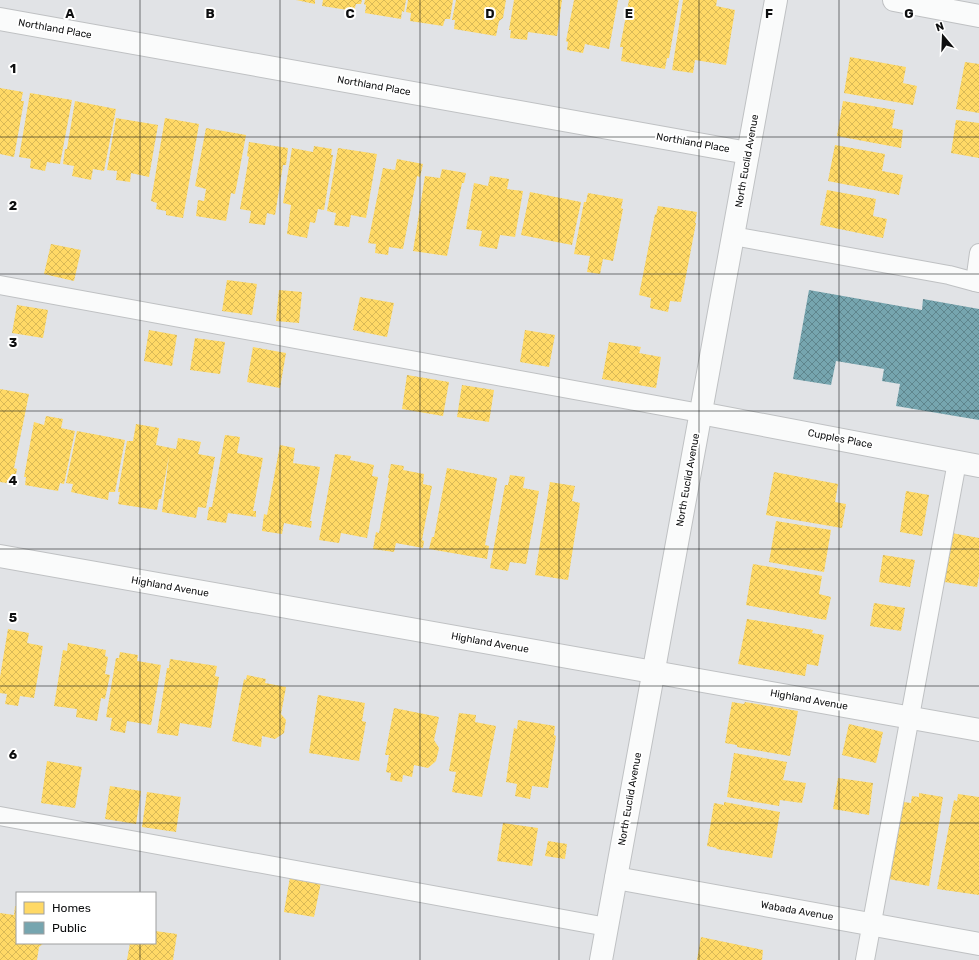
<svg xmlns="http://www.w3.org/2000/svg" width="979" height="960" font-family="Rubik,sans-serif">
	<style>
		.homes { fill: url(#homes-cross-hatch) }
		.public { fill: url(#public-cross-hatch) }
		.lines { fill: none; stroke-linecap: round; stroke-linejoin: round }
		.lane-casing { stroke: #bfc1c3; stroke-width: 20 }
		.street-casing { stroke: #bfc1c3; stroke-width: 24 }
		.lane { stroke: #fafbfb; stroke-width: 18 }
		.street { stroke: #fafbfb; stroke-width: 22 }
		.grid { fill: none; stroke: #0d0e0f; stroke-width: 1; stroke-opacity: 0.55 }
		.labels { text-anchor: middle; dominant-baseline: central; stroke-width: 4; stroke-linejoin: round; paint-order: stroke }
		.street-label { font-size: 10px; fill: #0d0e0f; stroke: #fff }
		.grid-label { font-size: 13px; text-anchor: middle; font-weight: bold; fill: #0d0e0f; stroke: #fff; stroke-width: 4; stroke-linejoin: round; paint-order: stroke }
	</style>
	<defs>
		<pattern id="homes-cross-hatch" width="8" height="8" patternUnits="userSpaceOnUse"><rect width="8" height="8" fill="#ffd966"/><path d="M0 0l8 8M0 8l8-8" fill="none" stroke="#d9b957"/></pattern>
		<pattern id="public-cross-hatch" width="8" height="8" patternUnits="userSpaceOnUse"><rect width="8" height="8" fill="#76a5af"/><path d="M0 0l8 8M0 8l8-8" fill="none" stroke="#5f858d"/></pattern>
	</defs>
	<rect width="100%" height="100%" fill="#e1e3e6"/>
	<g class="homes">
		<polygon points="296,0 315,0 315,4"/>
		<polygon points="323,0 362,0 361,4 356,4 354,11 322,6"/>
		<polygon points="365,0 406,0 404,12 402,11 401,19 365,13 366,5 364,4"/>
		<polygon points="408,0 453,0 450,19 445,19 443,26 410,21 411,13 406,12"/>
		<polygon points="456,0 506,0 503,18 499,21 496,36 454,29 455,20 452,20"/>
		<polygon points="514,0 562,0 557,36 528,32 527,40 510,38 511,30 509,30"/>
		<polygon points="574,0 618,0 609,49 585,44 583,53 567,50 568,42 566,41"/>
		<polygon points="629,0 679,0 669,58 667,58 665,69 621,61 623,47 620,47"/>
		<polygon points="683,0 717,0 716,6 735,10 726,65 695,60 693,73 672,70"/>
		<polygon points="850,57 906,67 903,83 917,86 913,105 844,93"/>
		<polygon points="965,62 979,64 979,113 956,109"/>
		<polygon points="0,88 23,92 21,101 24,101 14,157 0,154"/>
		<polygon points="30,93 72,100 60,164 47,162 45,171 30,168 31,159 19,157"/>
		<polygon points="75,101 116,109 104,171 93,169 91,180 72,176 74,166 63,164 65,149 67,149"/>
		<polygon points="843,101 895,110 892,128 903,130 901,148 837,136"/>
		<polygon points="116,118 158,125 149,177 131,173 130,182 116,180 117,171 107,170"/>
		<polygon points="165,118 199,124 183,218 166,215 166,211 156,209 157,203 151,201"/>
		<polygon points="956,120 979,123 979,158 951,153"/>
		<polygon points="206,128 246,135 235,194 231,193 226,221 196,216 198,200 204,201 206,189 195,186"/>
		<polygon points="249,142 288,148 286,165 283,165 275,215 267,213 265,225 249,223 251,211 240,209 249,157 247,156"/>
		<polygon points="835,145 885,154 882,171 903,175 899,195 828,181"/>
		<polygon points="314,146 332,149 331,155 333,155 324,210 318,209 315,223 310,222 307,238 287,234 291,205 283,203 292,148 313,152"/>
		<polygon points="338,148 377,154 366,218 351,215 349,227 334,225 336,213 327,211"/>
		<polygon points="397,159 423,164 420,177 417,176 403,249 389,247 388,255 375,253 376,244 368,243 383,168 395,170"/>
		<polygon points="442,169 466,173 464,183 462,183 447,256 413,251 425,176 440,178"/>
		<polygon points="490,176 509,179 507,189 523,191 515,237 500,235 497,249 479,246 482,231 466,229 474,183 488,186"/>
		<polygon points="827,190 876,199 873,216 887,219 883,238 820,225"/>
		<polygon points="530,192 581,202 572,245 521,235"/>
		<polygon points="588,193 623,199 621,208 623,209 613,261 603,259 600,274 587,272 590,256 574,254 584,202 586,202"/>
		<polygon points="658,206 697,212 695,223 696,223 681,302 670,301 668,312 650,308 651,298 639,295 655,214 656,215"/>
		<polygon points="51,244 81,250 74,281 44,274"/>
		<polygon points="227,280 257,284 252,315 222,311"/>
		<polygon points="279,290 302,292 299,323 276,321"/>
		<polygon points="360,297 394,303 387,337 353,330"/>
		<polygon points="17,305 48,310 43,338 12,333"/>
		<polygon points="149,330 177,335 172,366 144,361"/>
		<polygon points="525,330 555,335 549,367 520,362"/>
		<polygon points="195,338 225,342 220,374 190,370"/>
		<polygon points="609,342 641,347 639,353 661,357 656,388 602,379"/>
		<polygon points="253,347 286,353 280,388 247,382"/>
		<polygon points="407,375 449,382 443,416 402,409"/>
		<polygon points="462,385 494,390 489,422 457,417"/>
		<polygon points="0,389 29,394 14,468 17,469 14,484 0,482"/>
		<polygon points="46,416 63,419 61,428 75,431 64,484 60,483 58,491 25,485 26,477 24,477 34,422 44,425"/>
		<polygon points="136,424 159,428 156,445 176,449 178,438 201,442 198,454 215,457 206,508 198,507 196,518 162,512 169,456 161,499 159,499 157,510 118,504 120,492 118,492 127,441 133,441"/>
		<polygon points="77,431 125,440 115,492 109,492 108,500 71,492 73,484 66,483"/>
		<polygon points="225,435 240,437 237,453 263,458 253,511 256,511 256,517 228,513 226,523 207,520 209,507 212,507"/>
		<polygon points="280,445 295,448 293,463 320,467 310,521 312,521 311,528 284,523 282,534 262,531 264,514 267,515"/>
		<polygon points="335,454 351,456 350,460 374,465 372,476 378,477 367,538 341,533 339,543 319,540"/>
		<polygon points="391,464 404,466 403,470 424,474 423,484 432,486 422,540 424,541 423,548 396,543 394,552 373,549 376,532 379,533 389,478 388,478"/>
		<polygon points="447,468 497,478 485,545 489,546 487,559 429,549 432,537 434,537"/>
		<polygon points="774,472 838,484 835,502 846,504 842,528 766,515"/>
		<polygon points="510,475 525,477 523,488 539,491 526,564 510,562 508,571 490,568 505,485 508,485"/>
		<polygon points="550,482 575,486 572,501 580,503 568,580 535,575"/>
		<polygon points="906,491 929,495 922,536 900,532"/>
		<polygon points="776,521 831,530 824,572 769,562"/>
		<polygon points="946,532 979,538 979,576 977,587 938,581"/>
		<polygon points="883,555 915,560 910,587 879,582"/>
		<polygon points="753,564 822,576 819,594 831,597 826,620 746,605"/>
		<polygon points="874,603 905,608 901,631 870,626"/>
		<polygon points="747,619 813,630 812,633 824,635 818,666 807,664 805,676 738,664"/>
		<polygon points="8,629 29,633 27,643 43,646 34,698 20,696 18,706 5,704 7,694 0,693 0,677"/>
		<polygon points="68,643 106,650 105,656 108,657 105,674 110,675 105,699 101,698 97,721 76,717 77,709 54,706 63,650 67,651"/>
		<polygon points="120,652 138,655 137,661 161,665 151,725 127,721 125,733 110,730 112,718 106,717 116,658 119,658"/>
		<polygon points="170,659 217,666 215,676 219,677 211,728 180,723 178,736 157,733 167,668 169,668"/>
		<polygon points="247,675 266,679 265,683 286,687 281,714 286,720 284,733 275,739 262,736 261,747 232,741 244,679 246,680"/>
		<polygon points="318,695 365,703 362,721 366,722 359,761 309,753"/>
		<polygon points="732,702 744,704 745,702 798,711 790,756 737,747 737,745 725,743"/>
		<polygon points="394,708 439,717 434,740 439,748 436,761 428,768 414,765 412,777 403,775 402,782 390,780 391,773 386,772 389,755 385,755"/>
		<polygon points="459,713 476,715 475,722 496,726 482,797 452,792 456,772 449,771"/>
		<polygon points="518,720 555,726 554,735 556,736 548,788 532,786 530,799 515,796 517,784 506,782 514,728 517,729"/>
		<polygon points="849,724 883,732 876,763 842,755"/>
		<polygon points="734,753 787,762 783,780 806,783 802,803 780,800 779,806 727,797"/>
		<polygon points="47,761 82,767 75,808 41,803"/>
		<polygon points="838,778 873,783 869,815 833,809"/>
		<polygon points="110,786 141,791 136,824 105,819"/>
		<polygon points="147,792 181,797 176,832 142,827"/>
		<polygon points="919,793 943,797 929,886 882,878 896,801 911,803 912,796 919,797"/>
		<polygon points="958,794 979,797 979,895 937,889 954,800 957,801"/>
		<polygon points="724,802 780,812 772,858 716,849 717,848 707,846 714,803 724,805"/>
		<polygon points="503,823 538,828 532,866 497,861"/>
		<polygon points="548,841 567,844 565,859 545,856"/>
		<polygon points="290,877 321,882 314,917 284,912"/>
		<polygon points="15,906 17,906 17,943 44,943 39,947 37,960 0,960 0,913 14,915"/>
		<polygon points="155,931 177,934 173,960 127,960 130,943 155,943"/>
		<polygon points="701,937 763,950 762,960 697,960"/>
	</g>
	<polygon class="public" points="809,290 922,310 923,299 979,309 979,420 896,406 900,384 882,381 884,369 836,361 831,385 793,379"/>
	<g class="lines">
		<g class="lane-casing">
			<g id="lane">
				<polyline points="733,236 949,275 975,282"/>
				<polyline points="979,253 975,282 979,283"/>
				<polyline points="0,285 700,413"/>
				<polyline points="0,816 607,927"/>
				<polyline points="865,960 957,462"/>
			</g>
		</g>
		<g class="street-casing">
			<g id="street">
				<polyline points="894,0 979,16"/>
				<polyline points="0,19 748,153"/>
				<polyline points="700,413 979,466"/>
				<polyline points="0,556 979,730"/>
				<polyline points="616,878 979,944"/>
				<polyline points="601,960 776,0"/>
			</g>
		</g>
		<use href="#lane" class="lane"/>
		<use href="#street" class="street"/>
	</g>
	<path class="grid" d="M140,0V893M280,0V960M420,0V960M559,0V960M699,0V960M839,0V960M0,137H979M0,274H979M0,411H979M0,549H979M0,686H979M0,823H979M140,943V960"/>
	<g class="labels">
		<g class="street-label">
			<text transform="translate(55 29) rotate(10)">Northland Place</text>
			<text transform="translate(374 86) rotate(10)">Northland Place</text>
			<text transform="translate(693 143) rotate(10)">Northland Place</text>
			<text transform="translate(747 161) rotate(-80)">North Euclid Avenue</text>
			<text transform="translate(840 439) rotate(11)">Cupples Place</text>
			<text transform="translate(688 480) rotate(-80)">North Euclid Avenue</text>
			<text transform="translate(170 587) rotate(10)">Highland Avenue</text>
			<text transform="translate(490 643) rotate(10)">Highland Avenue</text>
			<text transform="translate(809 700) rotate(10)">Highland Avenue</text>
			<text transform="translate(630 799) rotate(-80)">North Euclid Avenue</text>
			<text transform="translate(797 911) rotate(10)">Wabada Avenue</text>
		</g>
	</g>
	<g class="grid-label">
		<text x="70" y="18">A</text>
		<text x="210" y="18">B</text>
		<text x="350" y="18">C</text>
		<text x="490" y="18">D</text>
		<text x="629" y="18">E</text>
		<text x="769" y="18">F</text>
		<text x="909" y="18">G</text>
		<text x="13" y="73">1</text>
		<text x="13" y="210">2</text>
		<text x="13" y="347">3</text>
		<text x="13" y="485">4</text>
		<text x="13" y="622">5</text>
		<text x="13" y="759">6</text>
	</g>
	<rect x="16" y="892" width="140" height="52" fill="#ffffff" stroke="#9e9f9f"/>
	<rect x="24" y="902" width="20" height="12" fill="#ffd966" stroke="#9e9f9f"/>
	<text x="52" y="912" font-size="12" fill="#0d0e0f">Homes</text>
	<rect x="24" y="922" width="20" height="12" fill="#76a5af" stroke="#9e9f9f"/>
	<text x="52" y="932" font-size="12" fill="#0d0e0f">Public</text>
	<g transform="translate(943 36) rotate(341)" stroke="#ffffff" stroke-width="3" paint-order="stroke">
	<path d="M0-3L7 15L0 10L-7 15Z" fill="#0d0e0f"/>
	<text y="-6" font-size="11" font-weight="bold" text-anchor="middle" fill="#0d0e0f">N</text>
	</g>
</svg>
